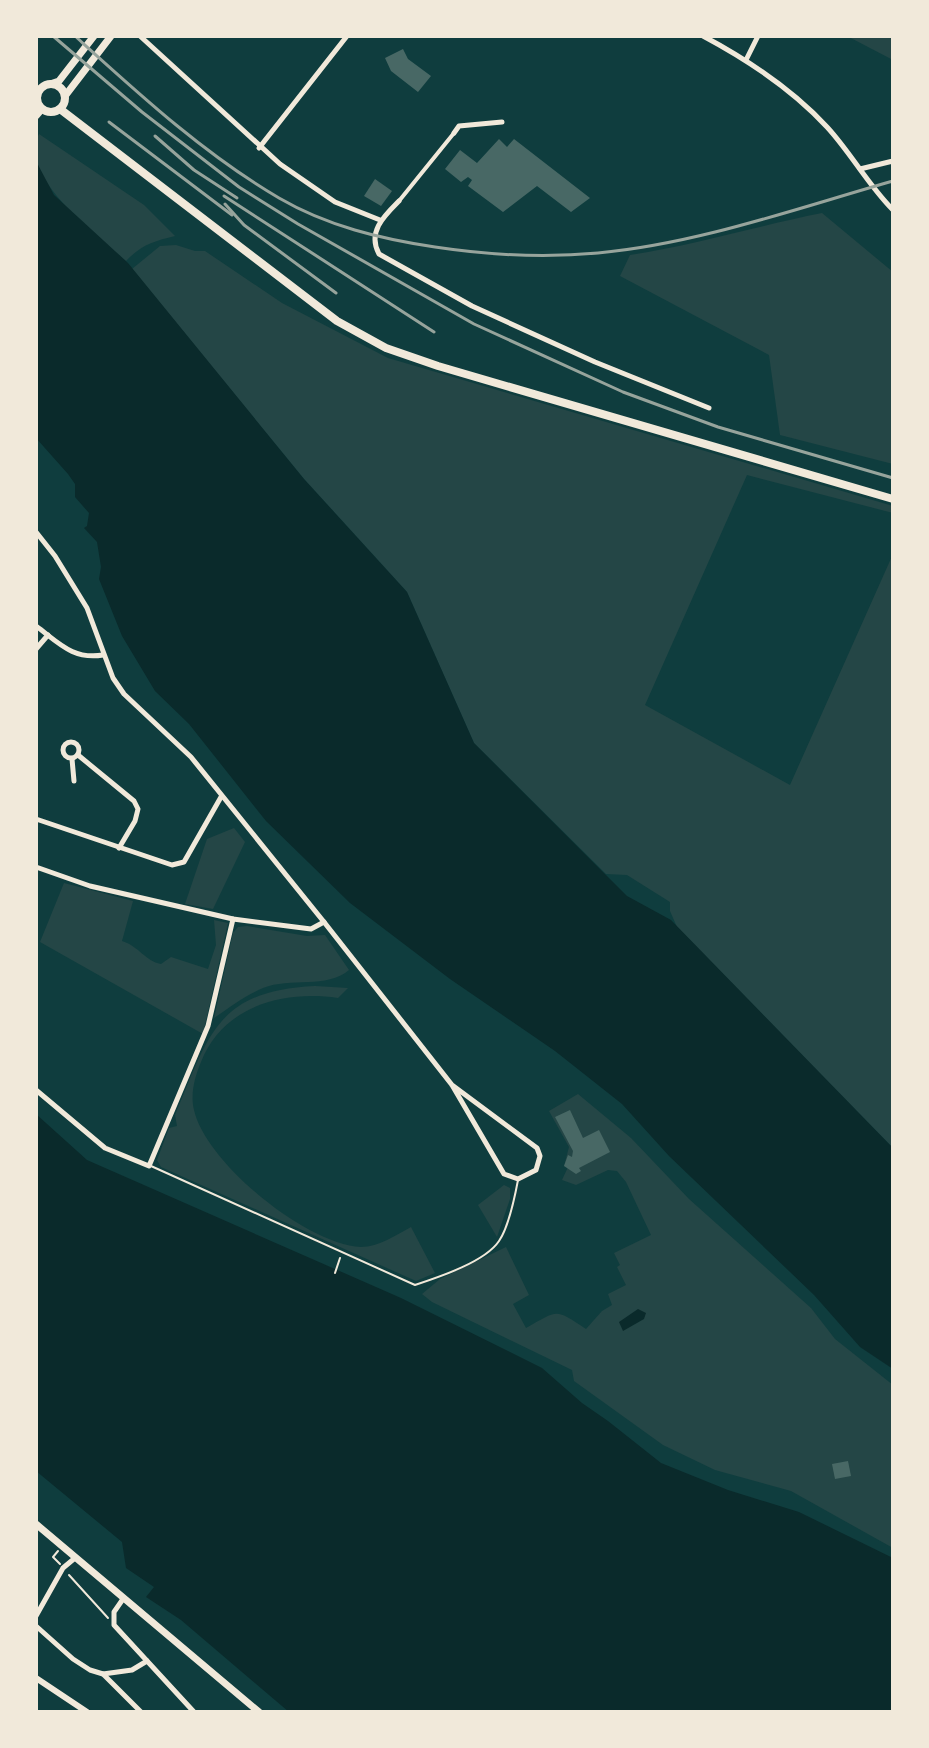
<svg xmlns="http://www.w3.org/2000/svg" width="929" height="1748" font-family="'PT Sans',sans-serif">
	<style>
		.green { fill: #244646 }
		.water { fill: #0a2a2b }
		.building { fill: #486865 }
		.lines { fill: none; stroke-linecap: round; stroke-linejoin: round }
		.path { stroke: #f1e9da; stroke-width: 2 }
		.service { stroke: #f1e9da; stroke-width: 2 }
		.pedestrian { stroke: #f1e9da; stroke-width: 4 }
		.minor { stroke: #f1e9da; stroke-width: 5 }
		.tertiary { stroke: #f1e9da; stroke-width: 6 }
		.secondary { stroke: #f1e9da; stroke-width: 7 }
		.primary { stroke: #f1e9da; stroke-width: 8 }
		.rail { stroke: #97a49c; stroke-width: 3 }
	</style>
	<rect width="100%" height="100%" fill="#0f3d3e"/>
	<g class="green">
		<polygon points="847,36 893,36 893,60"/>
		<path d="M39,134L144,205L175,236C154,241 141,245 126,261C99,237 16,175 39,134Z"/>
		<path d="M822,213L893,272V464L780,435L769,355L620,276L630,255C694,245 757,226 822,213Z"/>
		<polygon points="176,245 195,251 205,251 282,303 388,358 893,506 893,513 747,475 645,705 790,785 893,554 893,1148 677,927 670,911 670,902 627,875 606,874 474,743 407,592 304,479 132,269 160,246"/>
		<polygon points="234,828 245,842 213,909 185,904 207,839"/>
		<path d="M64,883L133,901L122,941C140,947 145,961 161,964L171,957L208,969L216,945L214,920L228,923L203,1034L40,942Z"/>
		<path d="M247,926L307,936L325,935L349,970C327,989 290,977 263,988C246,995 230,1007 214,1018L233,933L238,927Z"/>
		<path d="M315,986L348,988L338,998C283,990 223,1006 201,1062C195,1076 190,1094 194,1110C206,1163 307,1245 361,1247C379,1247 396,1235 411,1227L435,1273L416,1281L161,1167L157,1160L169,1128L177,1126L175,1115C209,1035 216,991 315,986Z"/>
		<path d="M578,1094L631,1138L689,1199L811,1308L835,1339L893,1385V1548L791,1491L715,1470L663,1445L574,1381L572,1370L432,1302L422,1294L440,1279L506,1247L529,1295L513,1304L526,1328C559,1310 554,1308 586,1329L602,1311L612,1305L608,1294L626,1285L617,1267L620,1265L614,1253L651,1235L626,1182L617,1171L608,1170L576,1185L562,1180L568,1167L564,1166L569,1147L549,1111Z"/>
		<polygon points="504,1185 510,1188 510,1199 497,1237 478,1205"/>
	</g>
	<g class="water">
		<polygon points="36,161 54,195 128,263 304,479 407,592 474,743 627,896 671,920 893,1148 893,1369 860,1347 814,1295 669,1156 622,1104 555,1051 450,979 350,903 266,821 189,724 155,691 122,636 99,579 101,567 97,542 84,528 87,526 89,513 75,497 75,484 68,474 36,438"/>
		<polygon points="36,1114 87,1160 401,1298 542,1368 582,1403 608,1421 661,1463 728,1490 799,1512 893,1558 893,1712 289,1712 181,1620 146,1597 154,1587 126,1568 122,1542 36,1471"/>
		<polygon points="638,1309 646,1313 644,1319 623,1331 619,1322"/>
	</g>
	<g class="building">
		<polygon points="403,49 408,59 431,76 418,92 391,71 385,58"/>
		<polygon points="499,139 507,147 514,139 590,198 571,212 537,186 503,212 468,186 472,180 468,177 461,182 445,169 460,150 477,163"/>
		<polygon points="375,179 392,191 381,206 364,196"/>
		<polygon points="570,1110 583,1138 599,1130 610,1152 579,1168 581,1171 576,1174 564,1166 568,1155 572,1157 573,1151 555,1117"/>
		<polygon points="848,1461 851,1476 835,1479 832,1464"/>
	</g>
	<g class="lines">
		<g class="path">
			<polyline points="36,477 36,482"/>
			<polyline points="335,1273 340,1258"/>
			<polyline points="58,1551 53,1557 60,1564"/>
			<polyline points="69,1575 108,1618"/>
		</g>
		<path class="service" d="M151,1166L415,1285C439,1277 485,1262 499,1241C508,1228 515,1196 518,1180"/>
		<polyline class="pedestrian" points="399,201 454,133"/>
		<g class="minor">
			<polyline points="140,36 280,164 335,202 380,220"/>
			<path d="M703,36C748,60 792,89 827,127C851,153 868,185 893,210"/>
			<polyline points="746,60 758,36"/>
			<polyline points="454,133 459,126 502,122"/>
			<polyline points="259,148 347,36"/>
			<polyline points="860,169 893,161"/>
			<path d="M399,201C384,216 367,232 379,254L472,306L595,362L709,408"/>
			<polyline points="36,532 55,556 87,608 113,678 124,694 191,757 324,922 452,1085 504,1174 518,1179 536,1170 540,1156 537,1148 452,1085"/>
			<path d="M36,626C59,643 73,660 103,655"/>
			<polyline points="36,649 48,635"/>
			<circle cx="71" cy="750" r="8"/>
			<polyline points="78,755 134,801 138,809 135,821 119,848"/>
			<polyline points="72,759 74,781"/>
			<polyline points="36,819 172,865 184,862 221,797"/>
			<polyline points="36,867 90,886 233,919 311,929 324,922"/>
			<polyline points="36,1090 105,1148 149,1166 208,1026 233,919"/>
			<polyline points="123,1599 114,1612 114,1625 194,1712"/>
			<polyline points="36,1616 63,1568 75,1558"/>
			<polyline points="36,1626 73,1659 90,1670 103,1674 141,1712"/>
			<polyline points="103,1674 132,1670 147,1661"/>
		</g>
		<polyline class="tertiary" points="36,1678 87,1712"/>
		<g class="secondary">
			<polyline points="50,84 59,81 94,36"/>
			<polyline points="65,96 111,36"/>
			<polyline points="36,116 42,109"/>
			<polyline points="36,1524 259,1712"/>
		</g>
		<g class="primary">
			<circle cx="51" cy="98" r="14"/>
			<polyline points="60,109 337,321 386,348 438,366 893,499"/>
		</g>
		<g class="rail">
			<polyline points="53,36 142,112 239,187 298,224 474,324 623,392 718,427 893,478"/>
			<path d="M75,36C139,94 204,154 279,198C327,226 381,239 435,247C488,255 544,258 598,253C697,244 798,208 893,181"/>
			<polyline points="109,122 232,215"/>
			<polyline points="155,136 194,170 237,198"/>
			<polyline points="224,196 434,332"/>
			<polyline points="225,204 244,225 336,293"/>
		</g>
	</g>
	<rect width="929" height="1748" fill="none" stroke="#f1e9da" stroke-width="76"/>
</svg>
